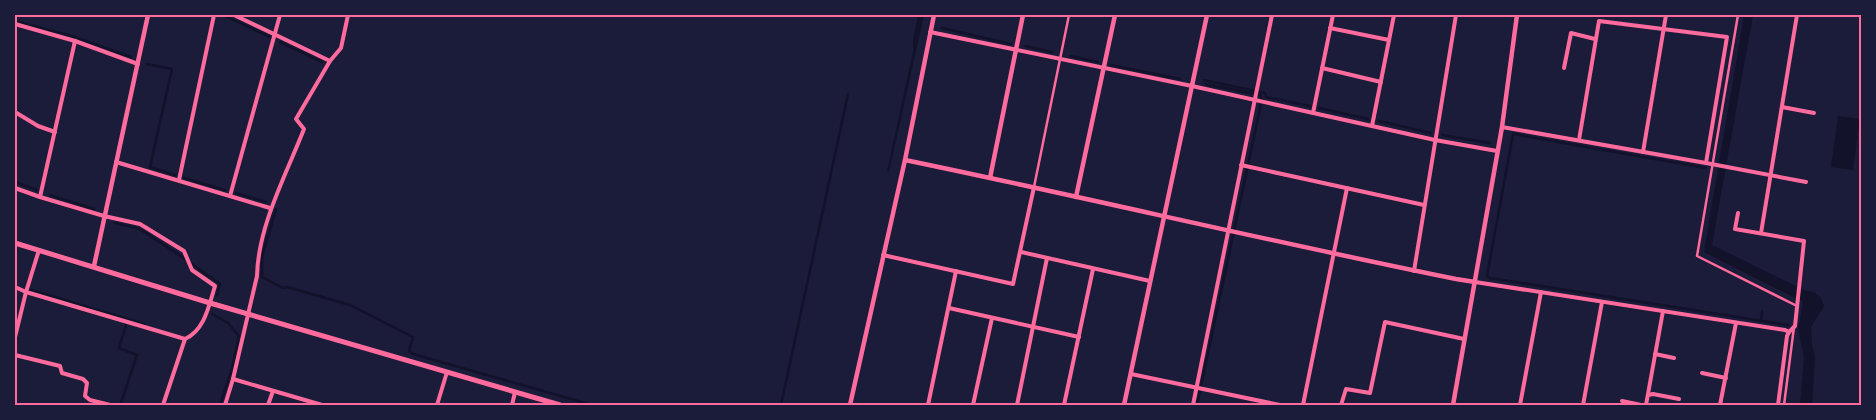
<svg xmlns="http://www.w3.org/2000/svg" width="1876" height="420" font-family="Ubuntu,sans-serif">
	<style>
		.water { fill: #12122b }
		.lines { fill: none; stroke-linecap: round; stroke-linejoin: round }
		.stream { stroke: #12122b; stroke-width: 2.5 }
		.pedestrian { stroke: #ff6b9d; stroke-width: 2.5 }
		.minor { stroke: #ff6b9d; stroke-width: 4 }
		.tertiary { stroke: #ff6b9d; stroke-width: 4.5 }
		.secondary { stroke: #ff6b9d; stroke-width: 5 }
		.neatline { fill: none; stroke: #ff6b9d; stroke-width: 2 }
	</style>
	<rect width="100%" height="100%" fill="#1b1b3a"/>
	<g class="water">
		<polygon points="918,15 924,15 889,172 887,171 913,52 913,40"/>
		<path d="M1744,15H1753L1712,245L1804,290C1816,292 1821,294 1824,306L1811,327L1812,344L1815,357L1812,405H1800L1804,357L1798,329L1803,302L1704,252Z"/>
		<polygon points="1838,116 1860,119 1853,170 1831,167"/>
	</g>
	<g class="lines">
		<g class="stream">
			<polyline points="223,15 270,37"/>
			<polyline points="15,21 72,36 131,57"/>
			<polyline points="942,28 1011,44"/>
			<polyline points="280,42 322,62"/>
			<polyline points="1025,46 1052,52"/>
			<polyline points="1070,56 1098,62"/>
			<polyline points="147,64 172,69 150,167 175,175"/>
			<polyline points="1111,65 1180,79"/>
			<polyline points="1204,80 1265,93 1266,97 1310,106"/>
			<polyline points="1319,108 1368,119"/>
			<polyline points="1379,121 1431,133"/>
			<polyline points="1442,135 1490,143"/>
			<polyline points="1706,168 1513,134 1487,276 1490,278 1788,325"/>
			<polyline points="184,178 225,190"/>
			<polyline points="15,182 37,190"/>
			<polyline points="236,193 266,202"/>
			<polyline points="50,195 94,209"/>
			<polyline points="276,209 262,257 262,277 283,288 287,287 350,305 413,337 409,351 413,354 592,405"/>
			<polyline points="115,223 140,229 179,255 220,284 217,296"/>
			<polyline points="26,290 31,290 144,324"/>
			<polyline points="212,314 228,323 239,336 232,368 220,405"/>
			<polyline points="1761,321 1762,311"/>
			<polyline points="121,403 137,355 119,348 126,325"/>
			<polyline points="781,405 848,94"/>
			<polyline points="1197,405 1262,99 1260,95 1205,84"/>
		</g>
		<g class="pedestrian">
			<polyline points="1738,15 1697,256 1797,306"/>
			<polyline points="1034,187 1069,15"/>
			<polyline points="1784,405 1794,327"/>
		</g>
		<g class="minor">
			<polyline points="234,15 330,61"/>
			<polyline points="15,24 75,41 138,64"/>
			<polyline points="1330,28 1389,40"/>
			<polyline points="930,32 1192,86 1435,140 1497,151"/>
			<polyline points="1322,68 1381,82"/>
			<polyline points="1564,68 1571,33 1595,39"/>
			<polyline points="1782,107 1814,113"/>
			<polyline points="15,112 38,126 55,132"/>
			<polyline points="1313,113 1333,15"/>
			<polyline points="1372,126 1394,15"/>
			<polyline points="1502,127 1706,163 1806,182"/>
			<polyline points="1579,140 1599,21 1727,37 1706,163"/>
			<polyline points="1643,152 1666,15"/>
			<polyline points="116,162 270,208"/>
			<polyline points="1241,165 1424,205"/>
			<polyline points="179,180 214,15"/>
			<path d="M15,188L40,197L104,216L140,224L184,251L192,270L215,286C209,305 205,330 185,339L163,405"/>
			<polyline points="230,196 280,15"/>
			<polyline points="40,197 75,41"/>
			<polyline points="1738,213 1735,229 1804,241 1795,326 1789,332"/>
			<polyline points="1761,233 1797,15"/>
			<polyline points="1021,252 1150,281"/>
			<polyline points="883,255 1013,284 1034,187"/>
			<polyline points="1414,271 1456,15"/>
			<polyline points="1475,282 1785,330 1789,332 1787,336 1778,405"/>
			<polyline points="15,287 26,292 185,339"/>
			<polyline points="949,308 1079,337"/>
			<polyline points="15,337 26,292 39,250"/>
			<polyline points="1655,354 1674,358"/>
			<polyline points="15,355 60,366 62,373 83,379 87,383 85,396 90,400 110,405"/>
			<polyline points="1702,373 1726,378"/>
			<polyline points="1131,374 1280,405"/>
			<polyline points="233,379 322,405"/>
			<polyline points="1648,395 1653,394 1679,399"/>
			<polyline points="1622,401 1641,405"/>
			<path d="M225,405L233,379L257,276C258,226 286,175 304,129L296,119L330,61L341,48L348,15"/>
			<polyline points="268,405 273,391"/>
			<polyline points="437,405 447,372"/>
			<polyline points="512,405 515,392"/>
			<polyline points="928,405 956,271"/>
			<polyline points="973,405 992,318"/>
			<polyline points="1017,405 1047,258"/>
			<polyline points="1064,405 1093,269"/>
			<polyline points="1193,405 1272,15"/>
			<polyline points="1303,405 1347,188"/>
			<polyline points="1341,405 1346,389 1370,393 1385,322 1464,339"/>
			<polyline points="1520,405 1541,292"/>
			<polyline points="1583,405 1602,302"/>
			<polyline points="1646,405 1663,311"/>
			<polyline points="1720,405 1736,323"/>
		</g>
		<g class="tertiary">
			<path d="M905,160C1089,198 1272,242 1456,279L1475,282"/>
			<polyline points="990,178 1023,15"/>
			<polyline points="1076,197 1115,15"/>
			<polyline points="94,266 148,15"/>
			<polyline points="850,405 905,160 934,15"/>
			<polyline points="1124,405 1207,15"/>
			<polyline points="1453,405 1502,127 1517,15"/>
		</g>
		<polyline class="secondary" points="15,243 210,303 560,405"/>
	</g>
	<rect width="1876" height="420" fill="none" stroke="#1b1b3a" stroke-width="32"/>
	<rect x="16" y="16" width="1844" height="388" class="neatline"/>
</svg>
